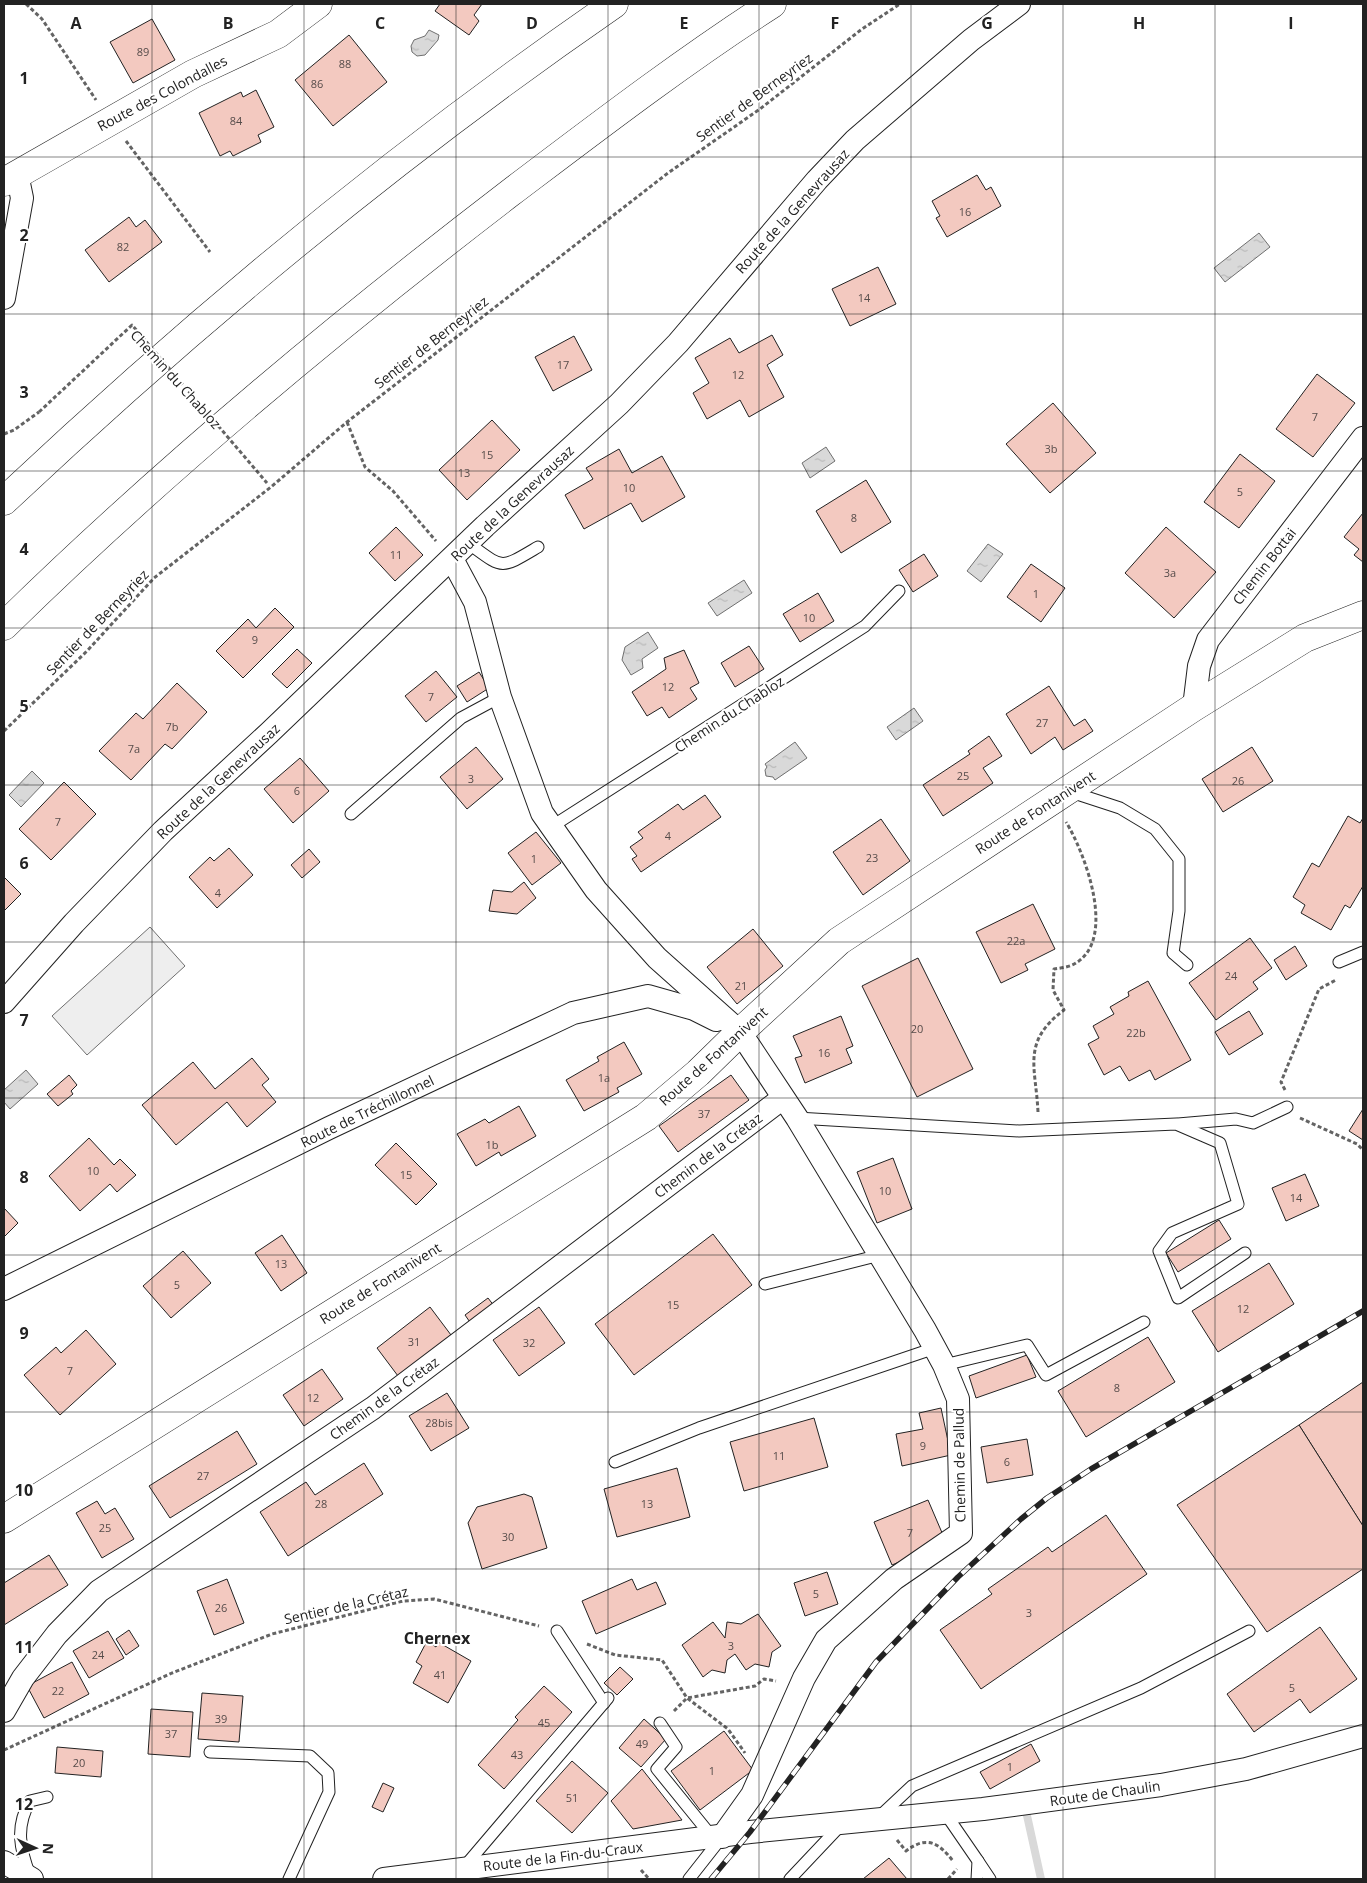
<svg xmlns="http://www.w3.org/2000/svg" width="1367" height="1883" font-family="'Open Sans',sans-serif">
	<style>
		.garden { fill: #eee; stroke: #6f6f6f }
		.water { fill: url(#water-ripples); stroke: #6f6f6f }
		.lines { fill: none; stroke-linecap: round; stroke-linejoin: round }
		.stream { stroke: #d9d9d9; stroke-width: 8 }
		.building { fill: #f3c9c0; stroke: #222 }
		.lane-casing { stroke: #222; stroke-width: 13 }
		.street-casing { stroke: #222; stroke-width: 24 }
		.secondary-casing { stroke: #222; stroke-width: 29 }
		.highway-casing { stroke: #222; stroke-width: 29 }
		.path { stroke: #646464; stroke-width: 3; stroke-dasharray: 4 2.5; stroke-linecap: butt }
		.lane { stroke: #fff; stroke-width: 11 }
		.street { stroke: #fff; stroke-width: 22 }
		.secondary { stroke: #fff; stroke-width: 28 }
		.highway { stroke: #fff; stroke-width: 28 }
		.rail-casing { stroke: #222; stroke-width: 5.5 }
		.rail { stroke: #fff; stroke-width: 4; stroke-dasharray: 11; stroke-linecap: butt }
		.path-bridge { stroke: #646464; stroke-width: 3; stroke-dasharray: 4 2.5; stroke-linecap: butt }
		.grid { fill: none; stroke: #222; stroke-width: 1; stroke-opacity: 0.55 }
		.labels { text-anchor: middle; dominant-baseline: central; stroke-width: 4; stroke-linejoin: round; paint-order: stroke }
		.number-label { font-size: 11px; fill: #564c4a }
		.street-label { font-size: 14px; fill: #222; stroke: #fff }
		.quarter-label { font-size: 16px; font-weight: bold; fill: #222; stroke: #fff }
		.grid-label { font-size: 16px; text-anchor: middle; font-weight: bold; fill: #222; stroke: #fff; stroke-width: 4; stroke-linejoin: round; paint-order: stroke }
	</style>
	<defs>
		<pattern id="water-ripples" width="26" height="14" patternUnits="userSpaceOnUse" patternTransform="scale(1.25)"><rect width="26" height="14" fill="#d9d9d9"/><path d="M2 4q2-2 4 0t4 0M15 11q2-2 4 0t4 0" fill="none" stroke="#bababa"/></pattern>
	</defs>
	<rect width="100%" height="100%" fill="#fff"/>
	<polygon class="garden" points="150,927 185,966 87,1055 52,1016"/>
	<g class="water">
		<polygon points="429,30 439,35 438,40 425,55 417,56 412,52 411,46 414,40 425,36"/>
		<polygon points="1259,233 1270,247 1225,282 1214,268"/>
		<polygon points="826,447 835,461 810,478 802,463"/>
		<polygon points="988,544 1003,554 981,582 967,571"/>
		<polygon points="744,580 752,593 717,616 708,603"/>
		<polygon points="648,632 658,648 642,659 643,668 631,675 622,660 625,647"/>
		<polygon points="914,708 923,721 896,740 887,727"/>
		<polygon points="795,742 807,758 775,780 773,777 766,776 765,770 767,767 765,764"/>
		<polygon points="32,771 44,783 21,807 9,795"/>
		<polygon points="26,1070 38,1084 10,1109 4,1102 4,1090"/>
	</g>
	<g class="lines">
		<polyline class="stream" points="1026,1811 1041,1879"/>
	</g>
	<g class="building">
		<polygon points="440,4 482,4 474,15 479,21 469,35 435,11"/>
		<polygon points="152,19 175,60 133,83 110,42"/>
		<polygon points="349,35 387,82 333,126 295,80"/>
		<polygon points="256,90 274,127 258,135 261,142 233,156 230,151 220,156 199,113 241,92 243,97"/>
		<polygon points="977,175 986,190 991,187 1001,206 947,237 936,218 940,216 932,201"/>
		<polygon points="129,217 136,227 145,220 162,242 109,282 85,250"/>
		<polygon points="878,267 896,304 850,326 832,289"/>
		<polygon points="772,335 783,355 767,365 784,397 749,417 740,400 707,419 693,393 709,383 695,358 730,338 739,353"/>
		<polygon points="574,336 592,370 553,391 535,357"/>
		<polygon points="1317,374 1355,403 1313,457 1276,429"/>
		<polygon points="1053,403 1096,453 1050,493 1006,444"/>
		<polygon points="492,420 520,450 467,500 439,470"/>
		<polygon points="619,449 632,473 662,456 685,497 642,522 631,503 584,529 565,495 593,479 586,468"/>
		<polygon points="1240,454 1275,481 1239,528 1204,502"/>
		<polygon points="866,480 891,522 841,553 816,511"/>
		<polygon points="1363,513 1363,562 1354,555 1359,549 1344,537"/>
		<polygon points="396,527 423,555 395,581 369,553"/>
		<polygon points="1166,527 1216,572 1174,618 1125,573"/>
		<polygon points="924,554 938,576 913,592 899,570"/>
		<polygon points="1031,564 1065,588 1041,622 1007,597"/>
		<polygon points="818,593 834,621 800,642 783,614"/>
		<polygon points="275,608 294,627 243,678 216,651 248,619 256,628"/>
		<polygon points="749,646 764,669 735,687 721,663"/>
		<polygon points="297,649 312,663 287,688 272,674"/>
		<polygon points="684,650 699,683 690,688 697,699 669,718 662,707 647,716 632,692 666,669 664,658"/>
		<polygon points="436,671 457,697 426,722 405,696"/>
		<polygon points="479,672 489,688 467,702 457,686"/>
		<polygon points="177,683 207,712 172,749 165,744 131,780 99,751 136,713 143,719"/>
		<polygon points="1049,686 1074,726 1085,719 1093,731 1063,750 1055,737 1031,754 1006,714"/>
		<polygon points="989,736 1002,756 983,768 993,783 943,816 923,785 970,754 968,751"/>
		<polygon points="476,747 503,779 467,809 440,777"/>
		<polygon points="1252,747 1273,781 1223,812 1202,779"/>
		<polygon points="300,758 329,791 293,823 264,789"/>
		<polygon points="64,782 96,814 51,860 19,829"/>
		<polygon points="705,795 721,817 641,872 632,859 637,856 630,847 643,838 638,832 678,804 683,810"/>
		<polygon points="1348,816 1360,823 1363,818 1363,886 1350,908 1345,905 1331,930 1301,913 1305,905 1293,897 1312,863 1319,867"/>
		<polygon points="881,819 910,861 863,895 833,852"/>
		<polygon points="536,832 561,863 532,885 508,853"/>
		<polygon points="229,848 253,875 217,908 189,877 210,857 214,861"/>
		<polygon points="309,849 320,862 302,878 291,865"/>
		<polygon points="4,877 21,894 4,911"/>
		<polygon points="524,882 536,898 517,914 489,911 493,890 512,892"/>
		<polygon points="1033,904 1055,949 1025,964 1028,970 1001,983 976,932"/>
		<polygon points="753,929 783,966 737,1004 707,967"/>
		<polygon points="1250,938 1272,968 1253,982 1258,989 1216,1020 1189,983"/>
		<polygon points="1295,946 1307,966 1286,980 1274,960"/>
		<polygon points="918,958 973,1069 917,1097 862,986"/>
		<polygon points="1148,981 1191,1060 1155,1080 1150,1070 1129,1081 1120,1066 1104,1075 1088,1044 1099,1038 1093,1026 1114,1014 1110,1007 1129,996 1128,992"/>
		<polygon points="1249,1011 1263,1034 1229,1055 1215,1032"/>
		<polygon points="841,1016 853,1046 846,1049 852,1063 805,1083 795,1058 802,1056 793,1036"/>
		<polygon points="624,1042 642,1074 617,1088 619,1092 584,1111 566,1080 599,1061 597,1057"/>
		<polygon points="252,1058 269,1079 262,1085 276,1102 247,1127 227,1102 176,1145 142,1105 193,1062 215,1089"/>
		<polygon points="69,1075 77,1085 71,1091 73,1094 58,1106 47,1094"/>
		<polygon points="731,1075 749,1100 678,1152 659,1126"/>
		<polygon points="519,1106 536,1136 501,1156 499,1152 476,1166 457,1134 485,1119 489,1123"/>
		<polygon points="1363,1109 1363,1140 1349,1131"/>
		<polygon points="89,1138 114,1165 120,1159 136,1175 117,1192 110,1184 80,1211 49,1176"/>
		<polygon points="396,1143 437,1184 416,1205 375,1165"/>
		<polygon points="893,1158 912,1209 877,1223 857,1172"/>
		<polygon points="1305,1174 1319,1206 1286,1221 1272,1188"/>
		<polygon points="4,1208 18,1223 4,1237"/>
		<polygon points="1219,1220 1231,1239 1178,1272 1166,1253"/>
		<polygon points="713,1234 752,1285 634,1375 595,1324"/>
		<polygon points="282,1235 307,1273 281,1291 255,1253"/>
		<polygon points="183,1251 211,1283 171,1318 143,1286"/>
		<polygon points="1269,1263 1294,1304 1218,1352 1192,1311"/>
		<polygon points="488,1298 498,1311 474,1328 465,1315"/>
		<polygon points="430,1307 451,1335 398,1376 377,1348"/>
		<polygon points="539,1307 565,1343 519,1376 493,1340"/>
		<polygon points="86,1330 116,1364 60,1415 24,1375 56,1347 61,1353"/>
		<polygon points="1148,1337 1175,1382 1086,1437 1058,1391"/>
		<polygon points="1027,1355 1036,1377 976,1398 969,1376"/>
		<polygon points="322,1369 343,1399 304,1426 283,1395"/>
		<polygon points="1363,1382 1363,1526 1299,1425"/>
		<polygon points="447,1393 469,1428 431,1451 409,1416"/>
		<polygon points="941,1408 951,1455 902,1466 896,1434 923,1429 919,1413"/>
		<polygon points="814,1418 828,1467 744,1491 730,1442"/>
		<polygon points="1299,1425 1363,1526 1363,1569 1267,1632 1177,1505"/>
		<polygon points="237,1431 257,1464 170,1518 149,1486"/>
		<polygon points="1027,1439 1033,1475 987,1483 981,1447"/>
		<polygon points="364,1463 383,1494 288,1556 260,1512 306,1482 315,1495"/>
		<polygon points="677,1468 690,1517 617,1537 604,1489"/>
		<polygon points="524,1494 532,1497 547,1548 482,1569 468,1523 477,1507"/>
		<polygon points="928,1500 946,1542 892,1565 874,1522"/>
		<polygon points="97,1501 105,1514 115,1508 134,1539 102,1558 76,1513"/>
		<polygon points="1106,1515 1147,1574 981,1689 940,1630 992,1594 988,1589 1048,1547 1052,1552"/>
		<polygon points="49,1555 68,1585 4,1625 4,1583"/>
		<polygon points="827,1572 838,1604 805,1616 794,1583"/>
		<polygon points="227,1579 244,1623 214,1635 197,1591"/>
		<polygon points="632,1579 637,1590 656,1582 666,1604 596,1634 582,1601"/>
		<polygon points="758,1614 781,1646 772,1652 769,1667 755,1664 746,1670 735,1654 727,1660 725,1673 712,1670 703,1677 682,1645 713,1622 725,1638 727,1622 741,1624"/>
		<polygon points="1320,1627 1357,1679 1310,1713 1300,1699 1254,1732 1227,1694"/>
		<polygon points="129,1630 139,1646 126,1655 116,1639"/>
		<polygon points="108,1631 124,1658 89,1678 73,1651"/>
		<polygon points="427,1641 436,1647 438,1642 471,1661 448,1703 413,1683 422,1666 416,1662"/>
		<polygon points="72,1662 89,1694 44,1718 27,1686"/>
		<polygon points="620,1667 633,1679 617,1695 604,1683"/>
		<polygon points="544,1686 572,1712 504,1789 478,1765 518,1720 515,1717"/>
		<polygon points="202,1693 243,1696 239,1742 198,1739"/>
		<polygon points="151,1709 193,1712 190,1757 148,1754"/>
		<polygon points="644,1719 666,1739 641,1767 619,1748"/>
		<polygon points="724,1731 753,1770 700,1810 671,1771"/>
		<polygon points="1031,1744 1040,1761 990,1789 980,1772"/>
		<polygon points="57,1747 103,1751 101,1777 55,1773"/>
		<polygon points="572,1761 608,1793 572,1833 536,1801"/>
		<polygon points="642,1769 682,1820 633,1829 611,1801"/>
		<polygon points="383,1783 394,1788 383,1812 372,1807"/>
		<polygon points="889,1858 907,1879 863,1879"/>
	</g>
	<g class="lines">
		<g class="lane-casing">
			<g id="lane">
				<path d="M468,543C504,569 499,570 538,547"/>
				<polyline points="1071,792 1120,808 1155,829 1179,859 1179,911 1173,953 1187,965"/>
				<polyline points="351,814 461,718 500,697"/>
				<polyline points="551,827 865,626 899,591"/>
				<polyline points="1339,962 1363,952"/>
				<polyline points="797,1118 1019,1131 1176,1124 1220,1143 1238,1204 1172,1233 1159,1251 1178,1298 1245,1253"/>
				<polyline points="1178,1124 1236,1119 1253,1123 1287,1107"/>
				<polyline points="765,1284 880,1255"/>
				<polyline points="944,1365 1027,1345 1046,1375 1144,1322"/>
				<polyline points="615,1462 699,1428 935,1348"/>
				<polyline points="557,1631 604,1703"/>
				<polyline points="660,1723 676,1747 657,1769 713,1838"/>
				<polyline points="210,1752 310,1756 328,1773 329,1792 289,1879"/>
				<polyline points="945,1813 978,1861 977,1879"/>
				<polyline points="880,1816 912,1786 1141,1688 1249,1631"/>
				<polyline points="978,1861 990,1879"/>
				<polyline points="465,1866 608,1698"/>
				<path d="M30,1876C20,1849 15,1827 30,1801L47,1797"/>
				<polyline points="689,1879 722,1837"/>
				<polyline points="790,1879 841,1825"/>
			</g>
		</g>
		<g class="street-casing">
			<g id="street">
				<polyline points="4,298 22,198 17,174"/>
				<polyline points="452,559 475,602 500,697 542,813 596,890 657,958 740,1032 797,1118 925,1330 944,1365 958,1399 961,1533 894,1579 826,1640 804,1678 752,1795 722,1837"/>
				<polyline points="1194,707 1199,666 1208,640 1363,438"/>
				<polyline points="4,1002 74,923 163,831 269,733 485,526 619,404 678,343 817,180 855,140 971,40 1019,4"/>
				<polyline points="4,1289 329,1128 573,1013 648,996 694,1009 716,1020"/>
				<polyline points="4,1711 23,1678 57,1634 99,1591 373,1408 783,1098"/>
				<polyline points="4,1862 32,1879"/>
				<polyline points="384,1879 750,1832 983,1809 1161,1785 1246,1769 1363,1736"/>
			</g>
		</g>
		<g class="secondary-casing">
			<g id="secondary">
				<polyline points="4,182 193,74 278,34 318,4"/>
				<polyline points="4,1519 646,1117 698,1073 740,1032 839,941 1194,707 1305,638 1363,615"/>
			</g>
		</g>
		<g class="highway-casing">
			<g id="highway">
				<path d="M4,501C195,321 398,153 614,4"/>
				<path d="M4,626C162,471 334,328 510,193C596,128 682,62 772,4"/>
			</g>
		</g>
		<g class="path">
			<polyline points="26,4 42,19 96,100"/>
			<polyline points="126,141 210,252"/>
			<polyline points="347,422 365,467 393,491 436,541"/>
			<polyline points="4,434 14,430 39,412"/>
			<polyline points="4,731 87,651 154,578 271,487 347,422 668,173 760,109 862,29 900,4"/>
			<polyline points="1285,1090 1281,1082 1319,989 1336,980"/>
			<path d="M1038,1112C1036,1067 1021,1042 1064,1010L1053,990L1054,969C1061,968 1070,967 1076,963C1117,938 1085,853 1066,822"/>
			<polyline points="1300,1118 1357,1144 1363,1150"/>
			<polyline points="587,1644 615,1655 662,1660 687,1698 728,1729 745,1753"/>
			<polyline points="674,1711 687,1698 755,1686 764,1679 776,1681"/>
			<polyline points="4,1750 172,1673 272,1634 403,1601 434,1599 539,1626"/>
			<path d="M897,1840L906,1851C927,1835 939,1843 953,1861"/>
			<polyline points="641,1870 649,1879"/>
			<polyline points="948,1879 957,1869"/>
		</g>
		<use href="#lane" class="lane"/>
		<use href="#street" class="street"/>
		<use href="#secondary" class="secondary"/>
		<use href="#highway" class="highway"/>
		<g class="rail-casing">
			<polyline id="rail" points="711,1879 750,1832 876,1662 958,1577 1021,1519 1047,1498 1091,1469 1363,1311"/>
		</g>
		<use href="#rail" class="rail"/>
		<polyline class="path-bridge" points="39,412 132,325 267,483"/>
	</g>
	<path class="grid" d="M152,4V1879M304,4V1879M456,4V1879M608,4V1879M759,4V1879M911,4V1879M1063,4V1879M1215,4V1879M4,157H1363M4,314H1363M4,471H1363M4,628H1363M4,785H1363M4,942H1363M4,1098H1363M4,1255H1363M4,1412H1363M4,1569H1363M4,1726H1363"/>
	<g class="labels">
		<g class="number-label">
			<text x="143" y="51">89</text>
			<text x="345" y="63">88</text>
			<text x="317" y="83">86</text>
			<text x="236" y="120">84</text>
			<text x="965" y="211">16</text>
			<text x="123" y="246">82</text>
			<text x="864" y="297">14</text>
			<text x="563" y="364">17</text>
			<text x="738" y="374">12</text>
			<text x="1315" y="416">7</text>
			<text x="1051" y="448">3b</text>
			<text x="487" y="454">15</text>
			<text x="464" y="472">13</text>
			<text x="629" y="487">10</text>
			<text x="1240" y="491">5</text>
			<text x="854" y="517">8</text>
			<text x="396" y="554">11</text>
			<text x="1170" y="572">3a</text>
			<text x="1036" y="593">1</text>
			<text x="809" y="617">10</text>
			<text x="255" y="639">9</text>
			<text x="668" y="686">12</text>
			<text x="431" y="696">7</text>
			<text x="1042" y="722">27</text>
			<text x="172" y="726">7b</text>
			<text x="134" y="748">7a</text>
			<text x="963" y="775">25</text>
			<text x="471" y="778">3</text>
			<text x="1238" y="780">26</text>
			<text x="297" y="790">6</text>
			<text x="58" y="821">7</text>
			<text x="668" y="835">4</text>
			<text x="872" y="857">23</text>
			<text x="534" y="858">1</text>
			<text x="218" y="892">4</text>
			<text x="1016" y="940">22a</text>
			<text x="1231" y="975">24</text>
			<text x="741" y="985">21</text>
			<text x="917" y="1028">20</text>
			<text x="1136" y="1032">22b</text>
			<text x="824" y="1052">16</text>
			<text x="604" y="1077">1a</text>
			<text x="704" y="1113">37</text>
			<text x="492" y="1144">1b</text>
			<text x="93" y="1170">10</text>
			<text x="406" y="1174">15</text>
			<text x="885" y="1190">10</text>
			<text x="1296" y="1197">14</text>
			<text x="281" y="1263">13</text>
			<text x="177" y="1284">5</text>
			<text x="673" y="1304">15</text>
			<text x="1243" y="1308">12</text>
			<text x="414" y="1341">31</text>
			<text x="529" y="1342">32</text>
			<text x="70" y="1370">7</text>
			<text x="1117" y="1387">8</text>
			<text x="313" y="1397">12</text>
			<text x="439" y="1422">28bis</text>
			<text x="923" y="1445">9</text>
			<text x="779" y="1455">11</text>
			<text x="1007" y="1461">6</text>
			<text x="203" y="1475">27</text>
			<text x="321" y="1503">28</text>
			<text x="647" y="1503">13</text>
			<text x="105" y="1527">25</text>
			<text x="910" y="1532">7</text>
			<text x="508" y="1536">30</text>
			<text x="816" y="1593">5</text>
			<text x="221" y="1607">26</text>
			<text x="1029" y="1612">3</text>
			<text x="731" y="1645">3</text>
			<text x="98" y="1654">24</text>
			<text x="440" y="1674">41</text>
			<text x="1292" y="1687">5</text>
			<text x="58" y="1690">22</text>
			<text x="221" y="1718">39</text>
			<text x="544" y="1722">45</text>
			<text x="171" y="1733">37</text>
			<text x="642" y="1743">49</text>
			<text x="517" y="1754">43</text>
			<text x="79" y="1762">20</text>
			<text x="1010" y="1766">1</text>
			<text x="712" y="1770">1</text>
			<text x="572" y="1797">51</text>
		</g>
		<g class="street-label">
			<text transform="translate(162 93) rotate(-28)">Route des Colondalles</text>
			<text transform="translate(754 97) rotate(-36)">Sentier de Berneyriez</text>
			<text transform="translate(792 211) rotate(-48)">Route de la Genevrausaz</text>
			<text transform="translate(431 342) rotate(-38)">Sentier de Berneyriez</text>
			<text transform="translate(176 379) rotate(48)">Chemin du Chabloz</text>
			<text transform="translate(512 503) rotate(-43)">Route de la Genevrausaz</text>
			<text transform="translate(1264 566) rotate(-52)">Chemin Bottai</text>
			<text transform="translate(97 622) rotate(-46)">Sentier de Berneyriez</text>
			<text transform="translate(729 714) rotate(-33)">Chemin du Chabloz</text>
			<text transform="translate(218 781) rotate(-43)">Route de la Genevrausaz</text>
			<text transform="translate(1035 812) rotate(-33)">Route de Fontanivent</text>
			<text transform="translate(713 1056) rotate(-42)">Route de Fontanivent</text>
			<text transform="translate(367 1111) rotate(-26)">Route de Tréchillonnel</text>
			<text transform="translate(708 1155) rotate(-37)">Chemin de la Crétaz</text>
			<text transform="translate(380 1283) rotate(-32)">Route de Fontanivent</text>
			<text transform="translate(384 1398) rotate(-36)">Chemin de la Crétaz</text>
			<text transform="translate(959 1465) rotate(-91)">Chemin de Pallud</text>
			<text transform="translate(346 1605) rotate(-13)">Sentier de la Crétaz</text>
			<text transform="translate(1105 1793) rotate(-8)">Route de Chaulin</text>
			<text transform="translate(563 1856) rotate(-7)">Route de la Fin-du-Craux</text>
		</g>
		<g class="quarter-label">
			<text x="437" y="1638">Chernex</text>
		</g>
	</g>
	<g class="grid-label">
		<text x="76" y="29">A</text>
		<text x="228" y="29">B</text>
		<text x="380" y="29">C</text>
		<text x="532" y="29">D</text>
		<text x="684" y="29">E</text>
		<text x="835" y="29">F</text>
		<text x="987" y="29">G</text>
		<text x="1139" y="29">H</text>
		<text x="1291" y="29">I</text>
		<text x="24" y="84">1</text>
		<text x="24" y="241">2</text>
		<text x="24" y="398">3</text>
		<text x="24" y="555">4</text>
		<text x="24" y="712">5</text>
		<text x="24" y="869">6</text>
		<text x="24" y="1026">7</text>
		<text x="24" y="1183">8</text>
		<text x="24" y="1339">9</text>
		<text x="24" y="1496">10</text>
		<text x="24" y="1653">11</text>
		<text x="24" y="1810">12</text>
	</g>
	<rect width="1367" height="1883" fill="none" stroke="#222222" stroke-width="10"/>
	<g transform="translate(35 1848) rotate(93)" stroke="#ffffff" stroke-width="4" paint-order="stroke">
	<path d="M0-4L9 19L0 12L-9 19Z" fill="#222222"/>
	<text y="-8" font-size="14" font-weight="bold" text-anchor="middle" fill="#222222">N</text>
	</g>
</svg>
